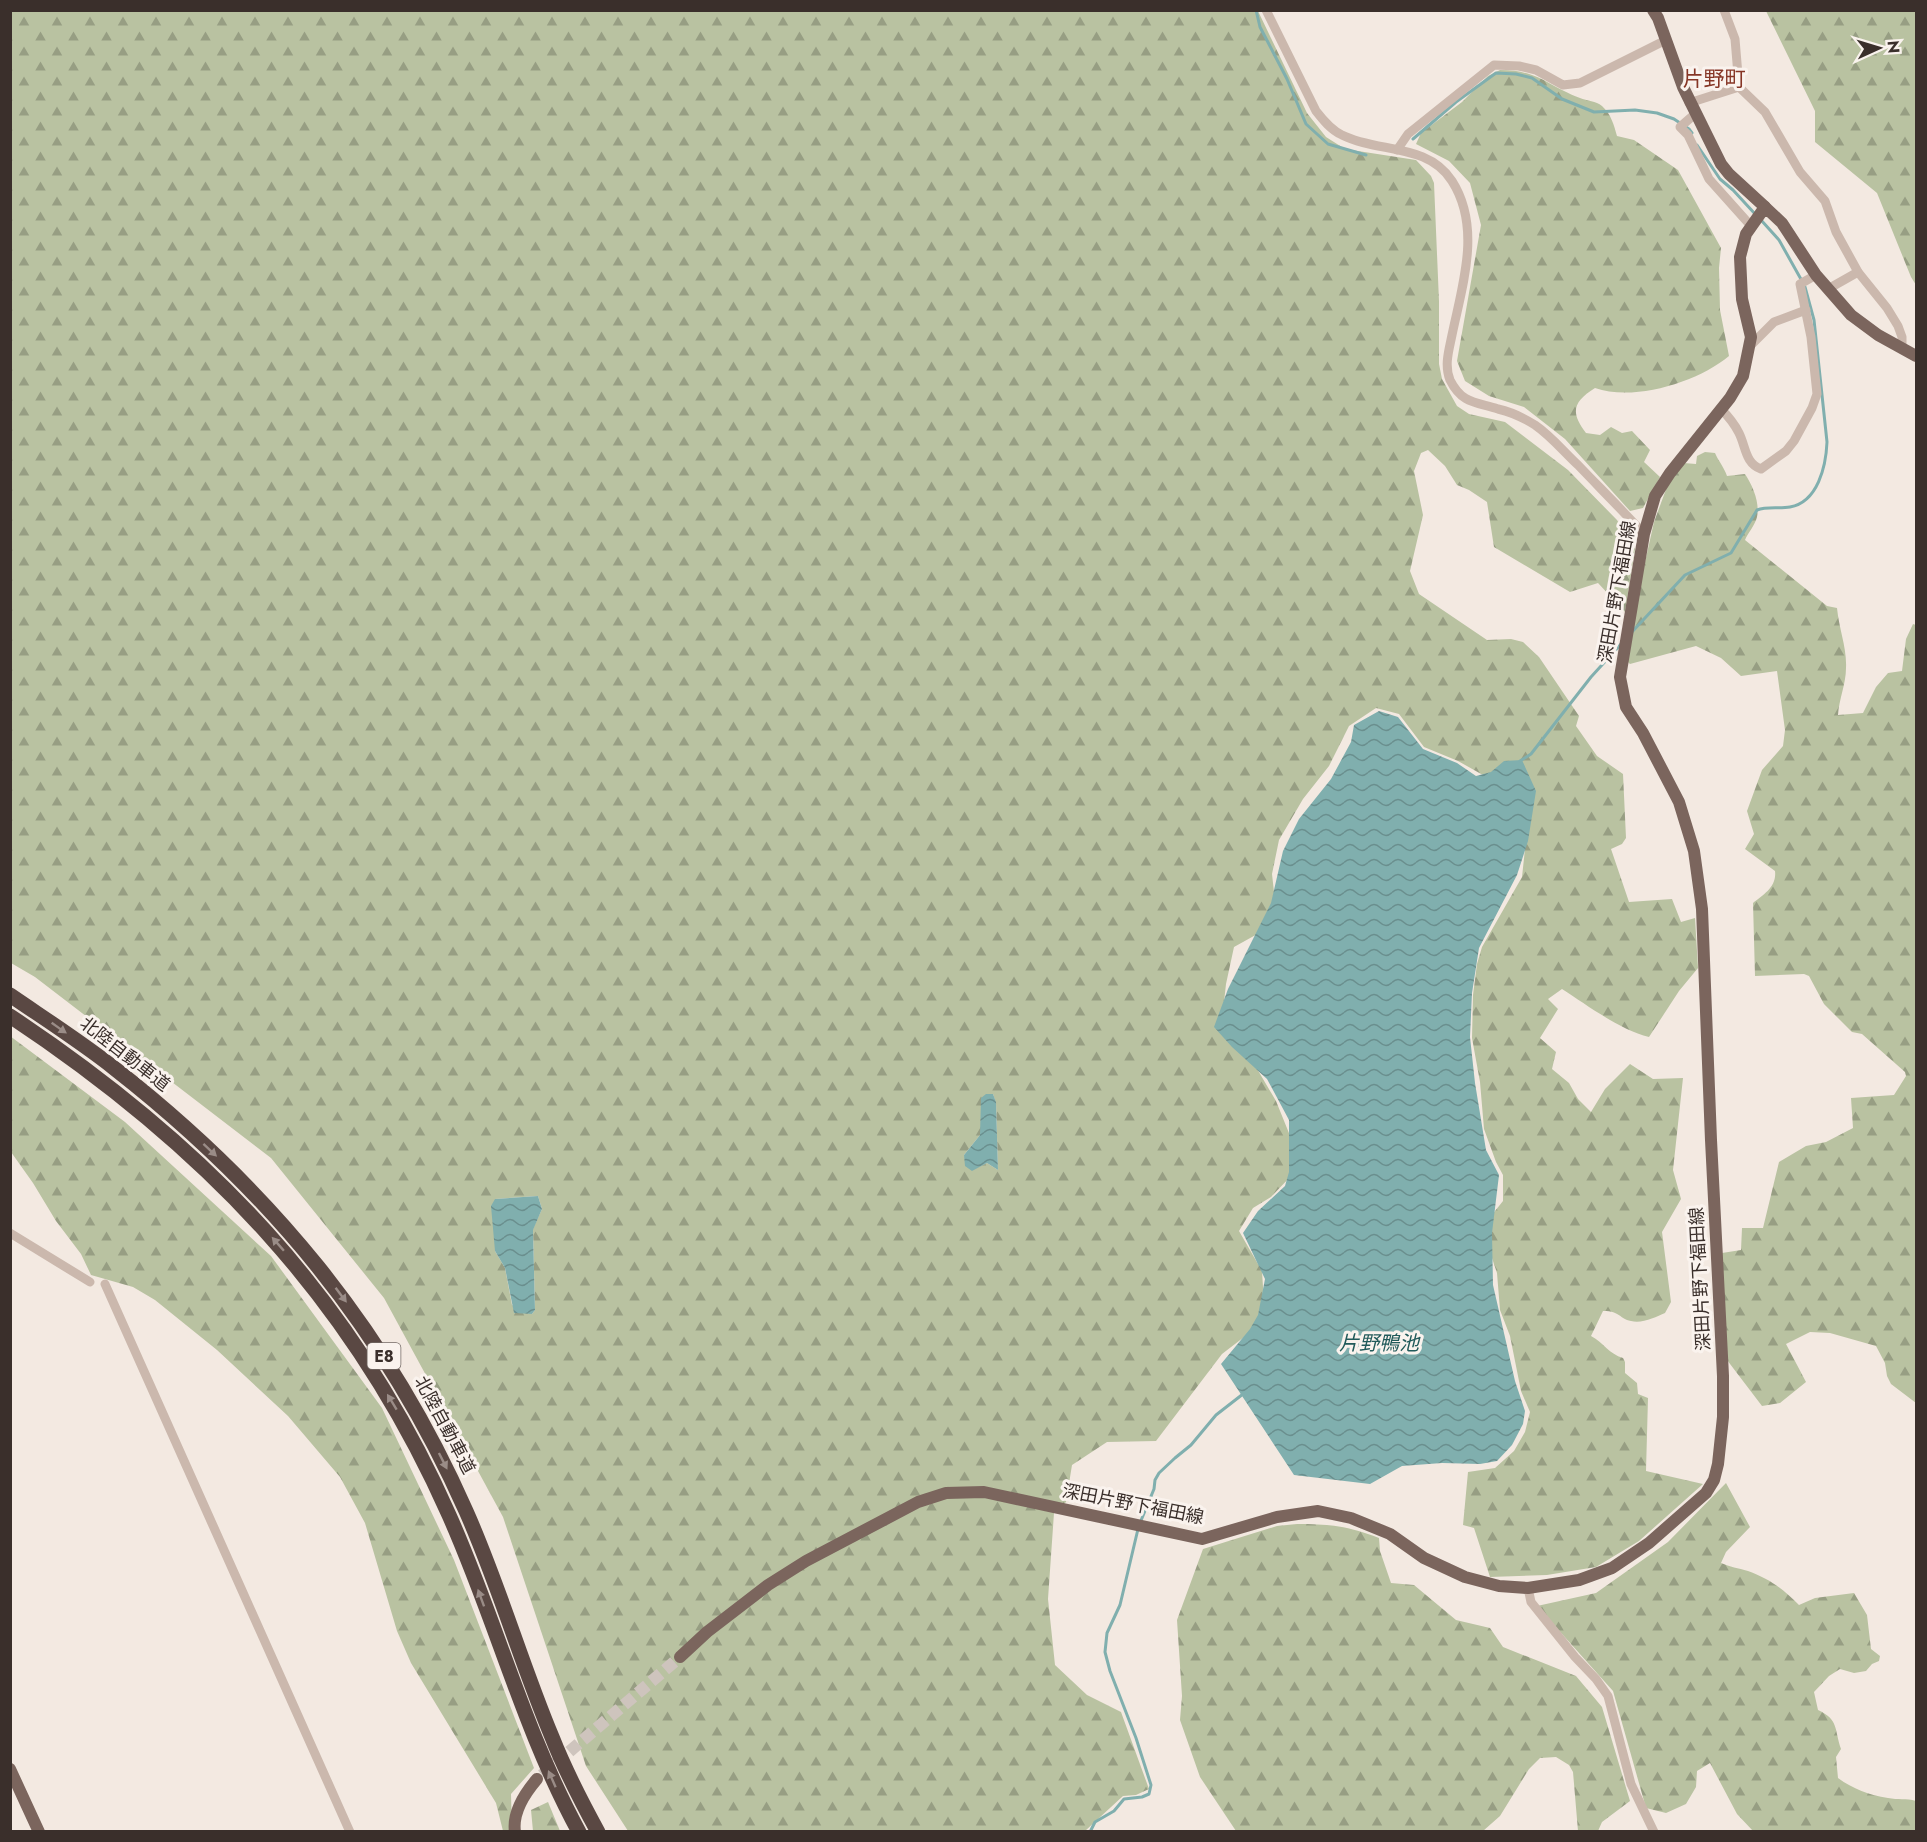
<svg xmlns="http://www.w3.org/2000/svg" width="1927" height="1842" font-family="Jost,'Noto Sans JP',sans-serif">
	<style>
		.forest { fill: url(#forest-firs); fill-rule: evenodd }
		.water { fill: url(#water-waves) }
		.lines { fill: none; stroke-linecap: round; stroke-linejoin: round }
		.stream { stroke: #80afae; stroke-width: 3 }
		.major-tunnel { stroke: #cec4bd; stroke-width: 12; stroke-dasharray: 12 6; stroke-linecap: butt }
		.minor { stroke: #cbb8ad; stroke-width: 9 }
		.major { stroke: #7b655d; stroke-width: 12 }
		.highway { stroke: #5a4843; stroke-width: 15 }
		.oneway { fill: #9a8c87 }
		.labels { text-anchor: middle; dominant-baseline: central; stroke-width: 6; stroke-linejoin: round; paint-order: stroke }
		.shield { fill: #faf3ee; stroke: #746a66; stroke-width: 1.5 }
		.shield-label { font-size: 16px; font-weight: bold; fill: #3a2f2b }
		.street-label { font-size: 18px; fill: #3a2f2b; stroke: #faf3ee }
		.water-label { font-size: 20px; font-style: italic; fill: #215a5a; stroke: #faf3ee }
		.quarter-label { font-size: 21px; fill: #863626; stroke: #faf3ee }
	</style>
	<defs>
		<pattern id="forest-firs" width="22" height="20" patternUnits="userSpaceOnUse" patternTransform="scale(1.5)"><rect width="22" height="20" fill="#b9c2a1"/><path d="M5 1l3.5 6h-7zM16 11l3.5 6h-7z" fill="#979e83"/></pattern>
		<pattern id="water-waves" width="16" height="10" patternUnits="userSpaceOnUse" patternTransform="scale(1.5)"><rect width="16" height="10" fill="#80afae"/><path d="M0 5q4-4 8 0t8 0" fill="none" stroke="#6a8f8e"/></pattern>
	</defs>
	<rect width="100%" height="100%" fill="#f3e9e1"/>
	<g class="forest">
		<path d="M11,11H1258L1307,113L1326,137L1345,149L1416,160L1431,176L1434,183L1439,301V364L1442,379L1457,406L1469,414L1505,422L1568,470L1617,520L1635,549L1625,612L1598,583L1570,592L1494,547L1487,502L1469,490L1457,485L1445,466L1428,450L1421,453L1414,471L1423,515L1410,571L1419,594L1487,640L1511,639L1523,642L1539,657L1579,716L1576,726L1597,756L1623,774L1626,838L1622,844L1611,849L1629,902L1672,899L1681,922L1695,918L1698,968L1679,991L1649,1037C1620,1030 1587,1005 1562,989L1548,999L1558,1009L1540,1038L1556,1052L1552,1069L1569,1083L1578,1099L1591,1112L1605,1089L1630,1064L1653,1079L1683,1078L1673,1170L1681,1199L1662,1232L1671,1302L1665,1313C1656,1317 1642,1324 1631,1321C1619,1319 1621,1311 1603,1311L1591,1336C1604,1343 1609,1354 1623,1358L1625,1362V1373L1637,1383L1638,1394L1648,1398L1646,1471L1703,1484L1639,1541L1596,1567L1547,1575L1490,1577L1474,1528L1463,1525L1468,1472L1495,1468L1514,1451L1525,1432L1530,1412L1521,1391L1510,1336L1500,1310L1497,1273L1489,1249L1487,1221L1503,1201V1175L1496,1162L1484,1129L1480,1082L1472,1038L1473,995L1477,964L1482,947L1522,877L1529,812L1490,779L1458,761L1424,747L1399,714L1376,708L1349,726L1329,766L1303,799L1279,840L1272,874L1276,910L1270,927L1234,947L1226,984L1223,1011L1276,1101L1295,1148L1291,1176L1271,1197L1253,1208L1239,1231L1262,1271L1264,1303L1261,1324L1222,1354L1156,1441L1107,1442L1072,1465L1066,1502L1054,1513L1048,1599L1055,1665L1087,1695L1121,1712L1149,1789L1136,1795L1123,1796L1085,1831H628L586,1766L503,1517L384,1298L271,1158L35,977L11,963ZM993,1094L996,1103L998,1170L987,1163L972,1170L964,1155L980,1135ZM538,1196L542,1209L533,1229L535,1310L532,1314L512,1305L505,1268L495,1251V1199Z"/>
		<polygon points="1766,11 1916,11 1916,285 1911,277 1877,193 1815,142 1815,111"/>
		<path d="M1500,70C1539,70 1547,86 1580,98C1587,101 1596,101 1602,106C1611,114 1614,125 1617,136L1634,140L1678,170L1721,248L1719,268L1720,310L1729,356C1698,382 1634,402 1595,388C1573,402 1570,412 1586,433L1600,435L1611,427L1622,433L1632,431L1650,450L1644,462L1660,477L1643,508L1630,511L1565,439L1524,407L1489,396L1465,381L1457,361L1481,225L1470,183L1449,161L1416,144L1421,133L1462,102L1488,76Z"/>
		<path d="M1705,452L1715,453C1719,462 1724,467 1727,476L1745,474C1753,486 1760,503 1757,517C1755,525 1748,533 1745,540L1827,606L1837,608C1839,629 1847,648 1846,668C1846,684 1839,699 1838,715L1863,713L1876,687L1888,673L1902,671L1906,639L1913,624L1916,625V1403L1891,1384L1887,1376L1885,1363L1876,1346L1830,1333L1810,1332L1786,1344L1806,1382L1780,1403L1762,1406L1727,1360L1722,1253L1741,1250L1742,1228H1763L1779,1162L1806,1146L1826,1142L1853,1128L1851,1098L1894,1095L1906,1076L1905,1072L1862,1034L1852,1032L1824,1004L1809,976L1804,974L1755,976L1753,903C1763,895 1777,887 1775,871L1745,849L1754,834L1747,811L1762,770L1783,746L1785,730L1777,671L1741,676L1721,658L1696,646L1630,664L1627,661L1632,620L1654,522L1668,484L1684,463L1696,464L1697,456Z"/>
		<polygon points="10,1036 125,1122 271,1256 382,1408 454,1560 534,1768 511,1794 512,1831 503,1831 496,1803 411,1663 397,1631 365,1523 340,1477 288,1416 217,1350 155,1300 133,1287 91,1275 81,1254 56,1221 33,1183 11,1152"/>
		<path d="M1726,1483L1750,1527L1726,1552L1721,1563C1730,1567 1738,1568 1748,1571C1770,1579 1783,1589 1799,1605L1815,1598L1854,1593L1867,1615L1871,1649L1880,1656L1879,1661L1872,1664L1866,1671L1854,1673L1840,1669L1829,1676L1814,1692L1818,1710C1839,1720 1834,1728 1841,1749L1836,1757L1838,1778C1853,1789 1869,1795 1888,1798C1898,1800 1906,1798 1916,1801V1831H1753L1737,1814L1710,1763L1697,1771L1696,1787L1686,1804L1666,1813L1646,1808L1613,1691L1537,1606L1596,1593L1668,1542Z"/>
		<path d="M1297,1524C1330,1524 1348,1526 1379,1538L1380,1551L1391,1583L1414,1585L1456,1620L1490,1628L1503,1647L1576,1676L1602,1707L1630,1801L1602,1822L1598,1831H1578L1573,1772L1569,1765L1556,1757L1540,1758L1529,1769L1500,1816L1483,1831H1236L1200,1777L1180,1720L1182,1696L1177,1620L1203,1549L1277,1526Z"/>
		<polygon points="548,1802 560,1831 533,1831 531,1810"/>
	</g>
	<g class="water">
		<polygon points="1379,711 1398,717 1423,749 1457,763 1476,776 1491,772 1504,761 1522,760 1536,791 1528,841 1517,875 1479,948 1472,993 1470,1037 1475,1083 1486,1150 1499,1175 1492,1233 1493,1285 1515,1381 1525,1411 1523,1424 1512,1445 1497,1461 1480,1464 1442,1463 1402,1466 1370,1484 1294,1475 1221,1364 1250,1329 1258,1315 1265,1279 1243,1233 1258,1211 1285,1186 1289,1172 1289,1120 1267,1079 1232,1047 1214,1027 1228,989 1271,903 1283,851 1299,819 1331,779 1351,742 1354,725"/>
		<polygon points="986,1094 993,1094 996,1102 998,1170 987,1163 972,1171 965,1166 964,1155 980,1135 981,1098"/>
		<polygon points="538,1196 542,1209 533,1230 535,1310 532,1314 514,1313 505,1268 495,1251 491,1206 495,1199"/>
	</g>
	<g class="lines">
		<g class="stream">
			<polyline points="1256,10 1260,27 1287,79 1306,124 1328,144 1366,155"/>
			<polyline points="1413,139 1456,102 1496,73 1516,74 1532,78 1562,99 1594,112 1635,110 1657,113 1674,119 1689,129 1692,133"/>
			<polyline points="1697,145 1720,179 1733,190 1756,215"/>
			<polyline points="1761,220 1779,240 1802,281"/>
			<path d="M1631,633L1685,575L1731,553L1757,510C1767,506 1780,509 1790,507C1818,502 1826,466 1827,442L1814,320L1805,287"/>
			<polyline points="1520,761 1531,754 1591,677 1621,644"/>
			<polyline points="1140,1523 1154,1489 1155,1480 1159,1473 1175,1458 1191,1445 1216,1415 1243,1394"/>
			<polyline points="1090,1832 1095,1822 1114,1811 1124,1799 1142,1797 1149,1794 1151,1785 1136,1738 1110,1671 1105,1652 1107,1633 1120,1605 1138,1529"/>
		</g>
		<polyline class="major-tunnel" points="542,1775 680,1657"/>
		<g class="minor">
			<path d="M1266,10L1316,111C1323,120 1331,130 1342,135C1378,153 1428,143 1452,181C1482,228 1462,286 1452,335C1449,350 1444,365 1450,380C1462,404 1476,402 1498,409C1511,412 1524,418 1535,425C1551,436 1564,452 1578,465C1600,488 1623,511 1644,534"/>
			<polyline points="1724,10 1735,39 1739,87 1765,112 1800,172 1825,201 1836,232 1858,272 1887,308 1898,326 1902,337 1902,348"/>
			<polyline points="1689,103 1739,87"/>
			<polyline points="1695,114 1680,127 1688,135 1709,179 1751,226"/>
			<polyline points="1397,150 1408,134 1494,65 1519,66 1536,70 1563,85 1580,83 1666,40"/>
			<polyline points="1828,289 1858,272"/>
			<polyline points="1751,345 1774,322 1806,310"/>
			<path d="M1721,409C1728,416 1734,423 1739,433C1746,447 1745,463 1761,469L1786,451L1794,441L1812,408L1817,394L1811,337L1800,284L1816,275"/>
			<polyline points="10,1233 90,1282"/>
			<polyline points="105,1284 350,1832"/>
			<polyline points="1528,1588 1531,1602 1575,1657 1596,1679 1608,1696 1631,1784 1654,1832"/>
		</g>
		<g class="major">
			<polyline points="1653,10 1658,18 1683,87 1721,164 1729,174 1765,207"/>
			<polyline points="680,1657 707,1632 768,1585 806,1561 918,1502 946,1493 984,1492 1202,1539 1277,1517 1318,1511 1351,1518 1390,1534 1424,1558 1465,1577 1499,1586 1528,1588 1579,1580 1612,1568 1649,1543 1706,1493 1714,1480 1718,1464 1723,1417 1723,1376 1711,1140 1702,909 1694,851 1679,802 1643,733 1626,707 1620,677 1644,534 1655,496 1670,473 1730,398 1743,376 1751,337 1742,299 1740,257 1746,234 1765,207 1782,223 1816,275 1851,315 1878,335 1916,356"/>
			<polyline points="10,1769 39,1832"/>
			<path d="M515,1832C512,1812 525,1793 537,1779"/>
		</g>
		<g class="highway">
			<path d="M10,995C45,1019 81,1042 114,1068C269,1189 386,1330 466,1511C499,1585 521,1663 552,1737C565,1770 581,1801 598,1832"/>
			<path d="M10,1016C206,1146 353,1298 449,1515C496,1620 523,1729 579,1832"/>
		</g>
	</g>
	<defs><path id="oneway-solid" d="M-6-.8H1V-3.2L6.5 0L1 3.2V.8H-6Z" transform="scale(1.5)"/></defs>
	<g class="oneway">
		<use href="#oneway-solid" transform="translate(59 1028) rotate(35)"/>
		<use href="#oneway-solid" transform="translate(210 1150) rotate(43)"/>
		<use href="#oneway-solid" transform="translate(278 1244) rotate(-131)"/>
		<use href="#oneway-solid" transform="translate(341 1295) rotate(53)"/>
		<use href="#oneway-solid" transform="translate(392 1402) rotate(-121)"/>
		<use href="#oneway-solid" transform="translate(443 1461) rotate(63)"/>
		<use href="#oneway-solid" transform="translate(481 1598) rotate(-110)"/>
		<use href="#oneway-solid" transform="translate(552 1779) rotate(-114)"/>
	</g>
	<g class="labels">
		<rect class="shield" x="367.5" y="1343" width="33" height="26" rx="4.5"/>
		<g class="shield-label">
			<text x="384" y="1356">E8</text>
		</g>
		<g class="street-label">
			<text transform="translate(1617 592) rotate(-80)">深田片野下福田線</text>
			<text transform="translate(125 1054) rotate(38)">北陸自動車道</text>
			<text transform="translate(1700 1279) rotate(-93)">深田片野下福田線</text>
			<text transform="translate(445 1425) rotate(62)">北陸自動車道</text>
			<text transform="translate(1133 1504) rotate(11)">深田片野下福田線</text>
		</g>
		<g class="water-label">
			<text x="1379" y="1343">片野鴨池</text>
		</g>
		<g class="quarter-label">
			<text x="1714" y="79">片野町</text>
		</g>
	</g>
	<rect width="1927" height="1842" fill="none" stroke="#3a2f2b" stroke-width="24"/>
	<g transform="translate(1879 48) rotate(86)" stroke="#faf3ee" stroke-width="4.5" paint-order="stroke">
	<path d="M0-4.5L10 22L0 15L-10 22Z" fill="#3a2f2b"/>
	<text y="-9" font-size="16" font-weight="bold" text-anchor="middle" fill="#3a2f2b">N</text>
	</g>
</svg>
